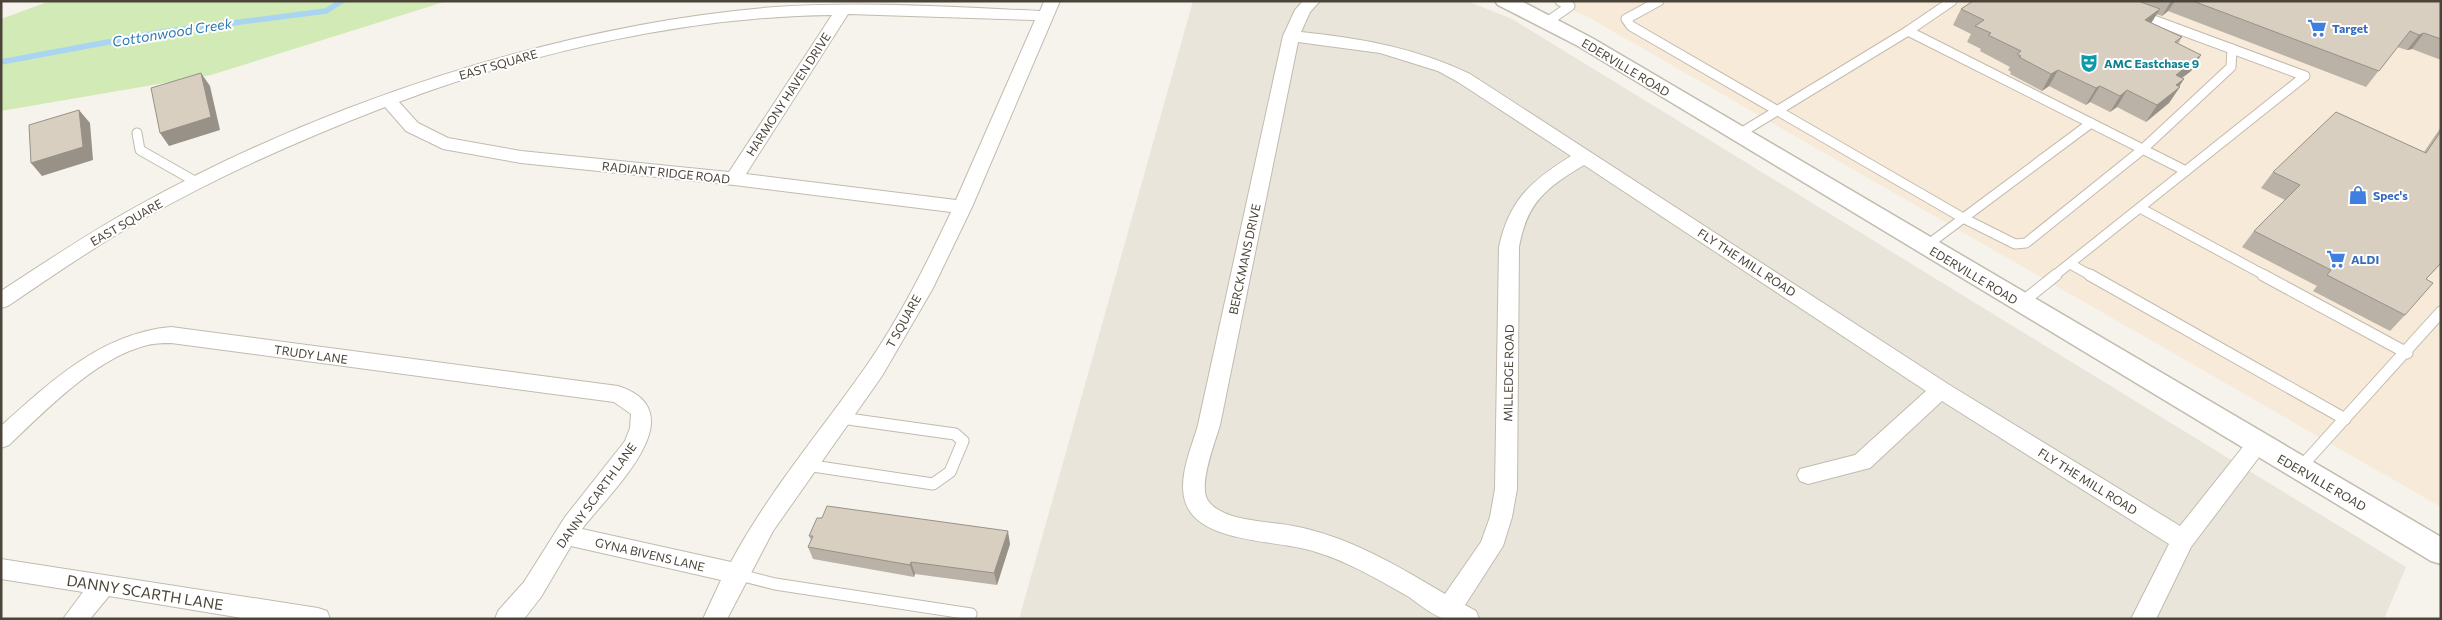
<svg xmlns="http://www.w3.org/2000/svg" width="2442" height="620" font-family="Commissioner,sans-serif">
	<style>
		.residential { fill: #eae5da }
		.commercial { fill: #f7ead8 }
		.green { fill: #d2eab5 }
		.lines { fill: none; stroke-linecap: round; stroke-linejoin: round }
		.stream { stroke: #a9d4f2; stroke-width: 5.5 }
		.service-far1-casing { stroke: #c2bbae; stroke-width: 11 }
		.service-casing { stroke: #c2bbae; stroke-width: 13 }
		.minor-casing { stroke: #c2bbae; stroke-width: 2 }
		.tertiary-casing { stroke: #c2bbae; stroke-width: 3 }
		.service-far1 { stroke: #fff; stroke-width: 9 }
		.service { stroke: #fff; stroke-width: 11 }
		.minor { fill: #fff; fill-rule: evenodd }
		.tertiary { fill: #fff; fill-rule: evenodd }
		.wall { fill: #bab2a6 }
		.shaded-wall { fill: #979187 }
		.building { fill: #d8cfc1; stroke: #979187 }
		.labels { text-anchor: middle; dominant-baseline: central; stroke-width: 4; stroke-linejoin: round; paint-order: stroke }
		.shop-label { font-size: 12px; font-weight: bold; fill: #366cbe; stroke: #fff; text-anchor: start }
		.culture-label { font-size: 12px; font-weight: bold; fill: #0d838f; stroke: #fff; text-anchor: start }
		.street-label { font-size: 12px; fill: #4b4439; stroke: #fff }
		.water-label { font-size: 14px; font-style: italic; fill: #2e7ab2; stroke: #fff }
		.near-street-label { font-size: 15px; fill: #4b4439; stroke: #fff }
	</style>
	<rect width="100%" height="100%" fill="#f6f3ec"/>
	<polygon class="residential" points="1193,1 1467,1 1512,19 2406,567 2384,619 1019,619"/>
	<polygon class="commercial" points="1551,1 2441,1 2441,507 1588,17"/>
	<polygon class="green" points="50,1 447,1 211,75 1,111 1,19"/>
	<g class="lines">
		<polyline class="stream" points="1,62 162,32 326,11 342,1"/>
		<g class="service-far1-casing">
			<g id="service-far1">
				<polyline points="1659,1 1626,19 1631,26 1963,218 2015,244 2026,243 2143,149 2231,67 2232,49"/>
				<polyline points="1547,22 1570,6 1560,1"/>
				<polyline points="1908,31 1952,1"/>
				<polyline points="137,133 140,150 198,183"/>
				<polyline points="1739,134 1908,31 2186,171"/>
				<polyline points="2140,208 2266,276"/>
				<polyline points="1926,246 2091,123"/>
				<polyline points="2070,264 2092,276"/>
				<polyline points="2054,276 2305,76 2140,15"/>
			</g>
		</g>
		<g class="service-casing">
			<g id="service">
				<polyline points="2090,275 2345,419"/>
				<polyline points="2263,275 2407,353"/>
				<polyline points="2021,303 2056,275"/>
				<polyline points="806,465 933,484 950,472 963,441 955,434 841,418"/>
				<polyline points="2300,468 2441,312"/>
				<polyline points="736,574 775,584 971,614"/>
			</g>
		</g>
		<g class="minor-casing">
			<g id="minor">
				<path d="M1044,1H1060L972,207L933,288L882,376L773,531L727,619H703L721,580L571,546L541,597L524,619H495L498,611L524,582L565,517L625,441L630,428L631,414L614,402L171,343C162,343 153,343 144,346C95,359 45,411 9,445L1,448V426C51,381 102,333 171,327L618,386C699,412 609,493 582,529L731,562C769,491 821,431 867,365C900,317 926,265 951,212L734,185L521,163L443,149L406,131L385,107C302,139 220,175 143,219C96,246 52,276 8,306L1,308V291C44,263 87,234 132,209C320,104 559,24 775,7C863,1 952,7 1040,11ZM848,14L1035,20L956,200L746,174ZM832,15L729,172L521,151L448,138L418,123L399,102C531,52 691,16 832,15Z"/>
				<path d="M1303,1H1320L1310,12L1301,32C1360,38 1416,48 1470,74L1948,384L2180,526L2250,438L2258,435L2266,438L2269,444L2191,547L2156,619H2131L2169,544L1942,401L1870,468L1808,484L1800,481L1797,475L1800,469L1855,455L1926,391L1584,165C1546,188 1527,202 1519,247L1517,489L1512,517L1503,546L1465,605L1476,611L1479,619C1469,619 1455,620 1445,619C1433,616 1419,604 1409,597C1379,580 1349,562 1316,552C1281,540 1210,544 1189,510C1174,485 1191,450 1198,425L1283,36L1295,10ZM1298,42L1380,53L1438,71L1458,82L1571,156C1531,181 1509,200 1499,247L1495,489L1490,517L1481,542L1445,594C1398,566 1348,536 1293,526C1270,521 1220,522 1207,499C1199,483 1215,442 1220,425Z"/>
				<polygon points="1,559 318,608 327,611 330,619 248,619 109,596 90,619 63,619 83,592 1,579"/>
			</g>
		</g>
		<g class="tertiary-casing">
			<polygon id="tertiary" points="1495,1 1521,1 1592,38 2441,537 2441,564 2431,561 1578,46 1498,5"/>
		</g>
		<use href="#service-far1" class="service-far1"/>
		<use href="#service" class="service"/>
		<use href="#minor" class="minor"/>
		<use href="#tertiary" class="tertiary"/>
	</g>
	<g class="wall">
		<polygon points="2125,1 2441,1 2441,60 2412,49 2407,50 2397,47 2366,87 2168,11 2162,16 2156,14 2151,23 2182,37 2178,44 2201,55 2191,71 2182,78 2184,79 2169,103 2146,122 2117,107 2110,112 2090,102 2086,105 2049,86 2042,91 2010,74 2011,72 2008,70 2010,67 1980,51 1981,49 1967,42 1971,34 1953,25 1961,9"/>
		<polygon points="2441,127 2441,263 2426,279 2405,315 2390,331 2313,291 2317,286 2242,247 2254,231 2285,200 2261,188 2273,172 2424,152"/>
		<polygon points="809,536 1010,544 997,585 915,574 914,577 813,559 808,547 811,540"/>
	</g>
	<g class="shaded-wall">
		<polygon points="2171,1 2175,1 2168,11 2162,16"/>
		<polygon points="2160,9 2150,25 2145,20"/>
		<polygon points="2424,33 2412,49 2407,50 2419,35"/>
		<polygon points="2201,55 2191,71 2165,91 2176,75"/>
		<polygon points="2058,70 2049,86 2042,91 2051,74"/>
		<polygon points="201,73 210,86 220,130 169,146 160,133"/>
		<polygon points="2184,79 2177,89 2180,87 2169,103 2146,122 2157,105 2176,85"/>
		<polygon points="2100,86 2090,102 2086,105 2096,88"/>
		<polygon points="2127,90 2117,107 2110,112 2120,96"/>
		<polygon points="79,110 90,123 93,160 42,176 31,163"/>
		<polygon points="1008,531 1010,544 997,585 994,573"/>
		<polygon points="911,562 915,574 914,577 910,565"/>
	</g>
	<g class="building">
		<polygon points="1973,1 2138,1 2160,9 2145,20 2182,37 2175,42 2201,55 2176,75 2184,79 2176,85 2180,87 2157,105 2127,90 2120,96 2100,86 2096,88 2058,70 2051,74 2019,57 2021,56 2017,54 2021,51 1988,35 1991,33 1975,26 1984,20 1961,9"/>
		<polygon points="2193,1 2441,1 2441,39 2424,33 2419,35 2410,31 2379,71"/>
		<polygon points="201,73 211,117 160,133 151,88"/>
		<polygon points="79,110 83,147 31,163 29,125"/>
		<polygon points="2336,112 2426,153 2441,131 2441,263 2426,279 2433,283 2405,315 2327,275 2331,270 2254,231 2300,185 2273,172"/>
		<polygon points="827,506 1008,531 994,573 911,562 910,565 808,547 813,536 809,536 817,518 822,518"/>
	</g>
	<defs>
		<g id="supermarket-bare" transform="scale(1.5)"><path d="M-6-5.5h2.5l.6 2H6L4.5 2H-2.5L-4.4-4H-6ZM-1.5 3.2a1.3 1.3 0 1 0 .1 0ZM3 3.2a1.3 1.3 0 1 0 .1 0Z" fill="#3f7fe0" stroke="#fff" stroke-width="2.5" paint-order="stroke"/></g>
		<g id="theatre-bare" transform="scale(1.5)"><path d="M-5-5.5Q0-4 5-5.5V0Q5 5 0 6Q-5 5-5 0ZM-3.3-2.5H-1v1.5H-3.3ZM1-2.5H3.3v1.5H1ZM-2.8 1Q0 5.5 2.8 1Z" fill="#0f9aa8" stroke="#fff" stroke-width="2.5" paint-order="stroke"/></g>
		<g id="shop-bare" transform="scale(1.5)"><path d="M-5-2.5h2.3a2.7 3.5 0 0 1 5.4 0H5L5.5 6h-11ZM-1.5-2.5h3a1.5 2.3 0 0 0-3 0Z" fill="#3f7fe0" stroke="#fff" stroke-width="2.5" paint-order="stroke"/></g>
	</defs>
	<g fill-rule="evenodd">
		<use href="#supermarket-bare" x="2317" y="28"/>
		<use href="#theatre-bare" x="2089" y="63"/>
		<use href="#shop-bare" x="2358" y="195"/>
		<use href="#supermarket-bare" x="2336" y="259"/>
	</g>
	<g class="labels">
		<g class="shop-label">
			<text x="2332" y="28">Target</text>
			<text x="2373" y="195">Spec's</text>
			<text x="2351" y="259">ALDI</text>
		</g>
		<g class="culture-label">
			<text x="2104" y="63">AMC Eastchase 9</text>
		</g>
		<g class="street-label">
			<text transform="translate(498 64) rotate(-16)">EAST SQUARE</text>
			<text transform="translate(1626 67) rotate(31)">EDERVILLE ROAD</text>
			<text transform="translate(788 94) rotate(-57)">HARMONY HAVEN DRIVE</text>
			<text transform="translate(666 172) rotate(6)">RADIANT RIDGE ROAD</text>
			<text transform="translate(126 222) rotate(-30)">EAST SQUARE</text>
			<text transform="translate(1244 259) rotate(-78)">BERCKMANS DRIVE</text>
			<text transform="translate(1747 262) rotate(33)">FLY THE MILL ROAD</text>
			<text transform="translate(1974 275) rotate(31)">EDERVILLE ROAD</text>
			<text transform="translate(903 321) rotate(-61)">T SQUARE</text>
			<text transform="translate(311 354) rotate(8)">TRUDY LANE</text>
			<text transform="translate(1508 373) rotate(-89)">MILLEDGE ROAD</text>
			<text transform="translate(2088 481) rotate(32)">FLY THE MILL ROAD</text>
			<text transform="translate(2322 482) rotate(30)">EDERVILLE ROAD</text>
			<text transform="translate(596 495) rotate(-54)">DANNY SCARTH LANE</text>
			<text transform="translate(650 554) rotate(13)">GYNA BIVENS LANE</text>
		</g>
		<g class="water-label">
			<text transform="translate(172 32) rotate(-9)">Cottonwood Creek</text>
		</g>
		<g class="near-street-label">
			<text transform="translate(145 592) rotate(9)">DANNY SCARTH LANE</text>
		</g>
	</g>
	<rect width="2442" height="620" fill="none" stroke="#4b4439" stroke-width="5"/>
</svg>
